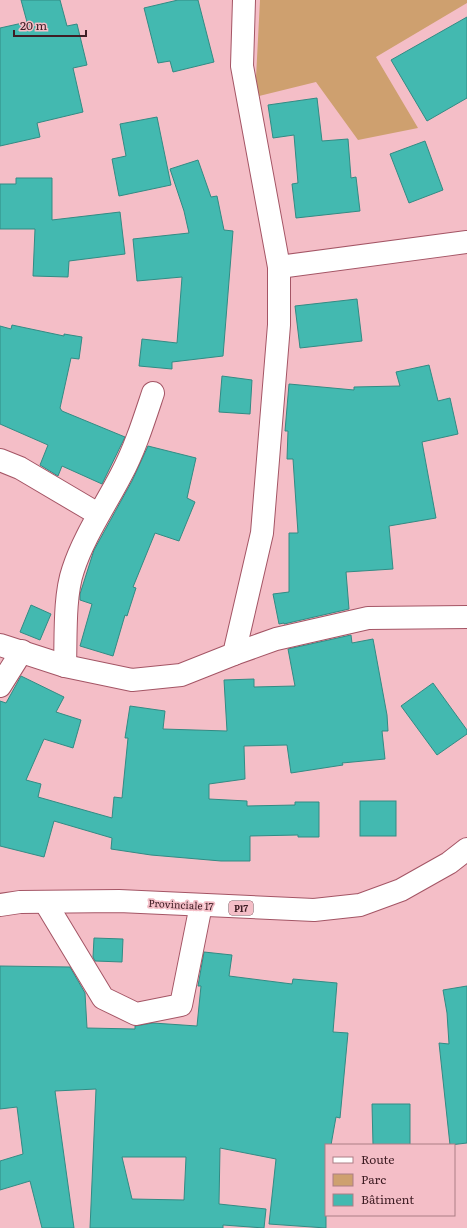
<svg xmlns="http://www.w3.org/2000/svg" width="467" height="1228" font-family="Literata,serif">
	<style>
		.green { fill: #cea06f }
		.building { fill: #43b9b0; stroke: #328b84; fill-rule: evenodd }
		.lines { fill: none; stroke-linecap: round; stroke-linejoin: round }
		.minor-casing { stroke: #a45565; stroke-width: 24 }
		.major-casing { stroke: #a45565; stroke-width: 24 }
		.minor { stroke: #fff; stroke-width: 22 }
		.major { stroke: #fff; stroke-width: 22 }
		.labels { text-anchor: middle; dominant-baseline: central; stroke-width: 3.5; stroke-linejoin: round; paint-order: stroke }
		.shield { fill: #f4bec7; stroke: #754d55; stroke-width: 1 }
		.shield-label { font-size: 9px; font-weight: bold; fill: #3f1d24 }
		.street-label { font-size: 10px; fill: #3f1d24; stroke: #f4bec7 }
	</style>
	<rect width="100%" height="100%" fill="#f4bec7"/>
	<polygon class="green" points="260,0 467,0 467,3 376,57 418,128 358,140 316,82 255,97"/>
	<g class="building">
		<polygon points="21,0 60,0 67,26 77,24 87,65 73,68 83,112 37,123 40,137 0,146 0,28 27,22"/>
		<polygon points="178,0 198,0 214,62 173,72 170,61 158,63 144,8"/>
		<polygon points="467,17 467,98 427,121 391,60"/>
		<polygon points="317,98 322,141 348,139 351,178 356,177 360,211 296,218 292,184 298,183 294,135 273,138 268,105"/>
		<polygon points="157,117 171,185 119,196 112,159 126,156 120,124"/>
		<polygon points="425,141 443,190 409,203 390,154"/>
		<polygon points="198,160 211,197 217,196 224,230 233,231 223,356 172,362 172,369 139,366 142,339 177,343 182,277 137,281 133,239 189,233 184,211 170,169"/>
		<polygon points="16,178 52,178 52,220 120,212 125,254 69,261 68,277 33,276 35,229 0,229 0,184 16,184"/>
		<polygon points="357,299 362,341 300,348 295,306"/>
		<polygon points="12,325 64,336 64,334 82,337 79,359 71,358 60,408 62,411 125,437 102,484 62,466 58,476 40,465 48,445 0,424 0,326 11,329"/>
		<polygon points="429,365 438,401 450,398 458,434 422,442 436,518 389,526 393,569 346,572 349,609 284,624 284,623 279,624 273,594 289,592 289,533 298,533 293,459 287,459 288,431 285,431 289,384 354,390 354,387 400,386 396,372"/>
		<polygon points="222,376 252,380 250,414 219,412"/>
		<polygon points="148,446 196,458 187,498 195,502 179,541 155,533 133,587 136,588 127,616 125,615 113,656 80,646 92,604 80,600 80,594 94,550 132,481"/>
		<polygon points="31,605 51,614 40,640 20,632"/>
		<polygon points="351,635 352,643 373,639 387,715 388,731 382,731 385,759 342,763 343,765 291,773 287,745 244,746 245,779 209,784 209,799 247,801 247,806 295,805 295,802 319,802 319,837 298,837 298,835 250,836 250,861 221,861 151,855 111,849 112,838 54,821 44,857 0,846 0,701 6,703 21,676 64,697 56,712 81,720 73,748 44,739 26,780 41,784 38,797 112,818 114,797 122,798 128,738 125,738 130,706 165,711 163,729 227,731 224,680 254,679 254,687 295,686 288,649"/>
		<polygon points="433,683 467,730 467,734 437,755 401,706"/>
		<rect x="360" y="801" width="36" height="35"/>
		<polygon points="94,938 123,939 122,962 95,961 93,957"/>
		<path d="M204,952L232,955L229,976L292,984L293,979L337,983L333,1032L348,1033L340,1118L336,1117L331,1145H326V1228L269,1224L276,1159L220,1148L219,1204L266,1209L264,1228L223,1225V1228H90L96,1089L55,1091L74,1228H42L30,1181L0,1190V1161L23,1154L17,1107L0,1109V966L70,967L85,993L87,1028L135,1029V1026L153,1023L197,1026L201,986H198ZM122,1157H186L184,1200L132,1199Z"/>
		<polygon points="467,986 467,1143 450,1145 439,1043 449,1044 447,1013 443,990"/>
		<polygon points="372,1104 410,1104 410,1145 373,1145"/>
	</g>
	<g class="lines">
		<g class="minor-casing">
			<g id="minor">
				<polyline points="244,0 242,66 279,267"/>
				<polyline points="0,460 20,468 98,514"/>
				<polyline points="0,645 65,666 132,680 181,675 234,654 262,533 279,325 279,267 467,242"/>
				<polyline points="234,654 276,639 368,618 467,617"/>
				<path d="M65,666C66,638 64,596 73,570C84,536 105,506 121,475C135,449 144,420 153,393"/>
				<polyline points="0,686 22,651"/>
				<polyline points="45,902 103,998 136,1014 181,1005 201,905"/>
			</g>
		</g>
		<g class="major-casing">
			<polyline id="major" points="0,905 20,902 119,901 314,910 360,905 401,890 449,863 467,849"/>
		</g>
		<use href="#minor" class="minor"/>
		<use href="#major" class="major"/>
	</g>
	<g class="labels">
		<rect class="shield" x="229" y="901" width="24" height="14" rx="3"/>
		<g class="shield-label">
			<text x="241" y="908">P17</text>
		</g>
		<g class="street-label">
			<text transform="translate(181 904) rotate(3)">Provinciale 17</text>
		</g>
	</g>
	<rect x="325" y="1144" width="130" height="72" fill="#f4bec7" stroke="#ac7e86"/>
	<rect x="333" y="1157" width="20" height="6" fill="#ffffff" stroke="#ac7e86"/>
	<text x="361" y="1164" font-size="12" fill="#3f1d24">Route</text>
	<rect x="333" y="1174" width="20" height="12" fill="#cea06f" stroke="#ac7e86"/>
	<text x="361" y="1184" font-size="12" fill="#3f1d24">Parc</text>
	<rect x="333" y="1194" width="20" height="12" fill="#43b9b0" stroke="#ac7e86"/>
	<text x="361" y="1204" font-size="12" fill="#3f1d24">Bâtiment</text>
	<path d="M14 30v6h72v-6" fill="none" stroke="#3f1d24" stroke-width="2"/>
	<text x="20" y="30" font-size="12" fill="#3f1d24" stroke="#f4bec7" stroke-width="3" paint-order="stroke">20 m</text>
</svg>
